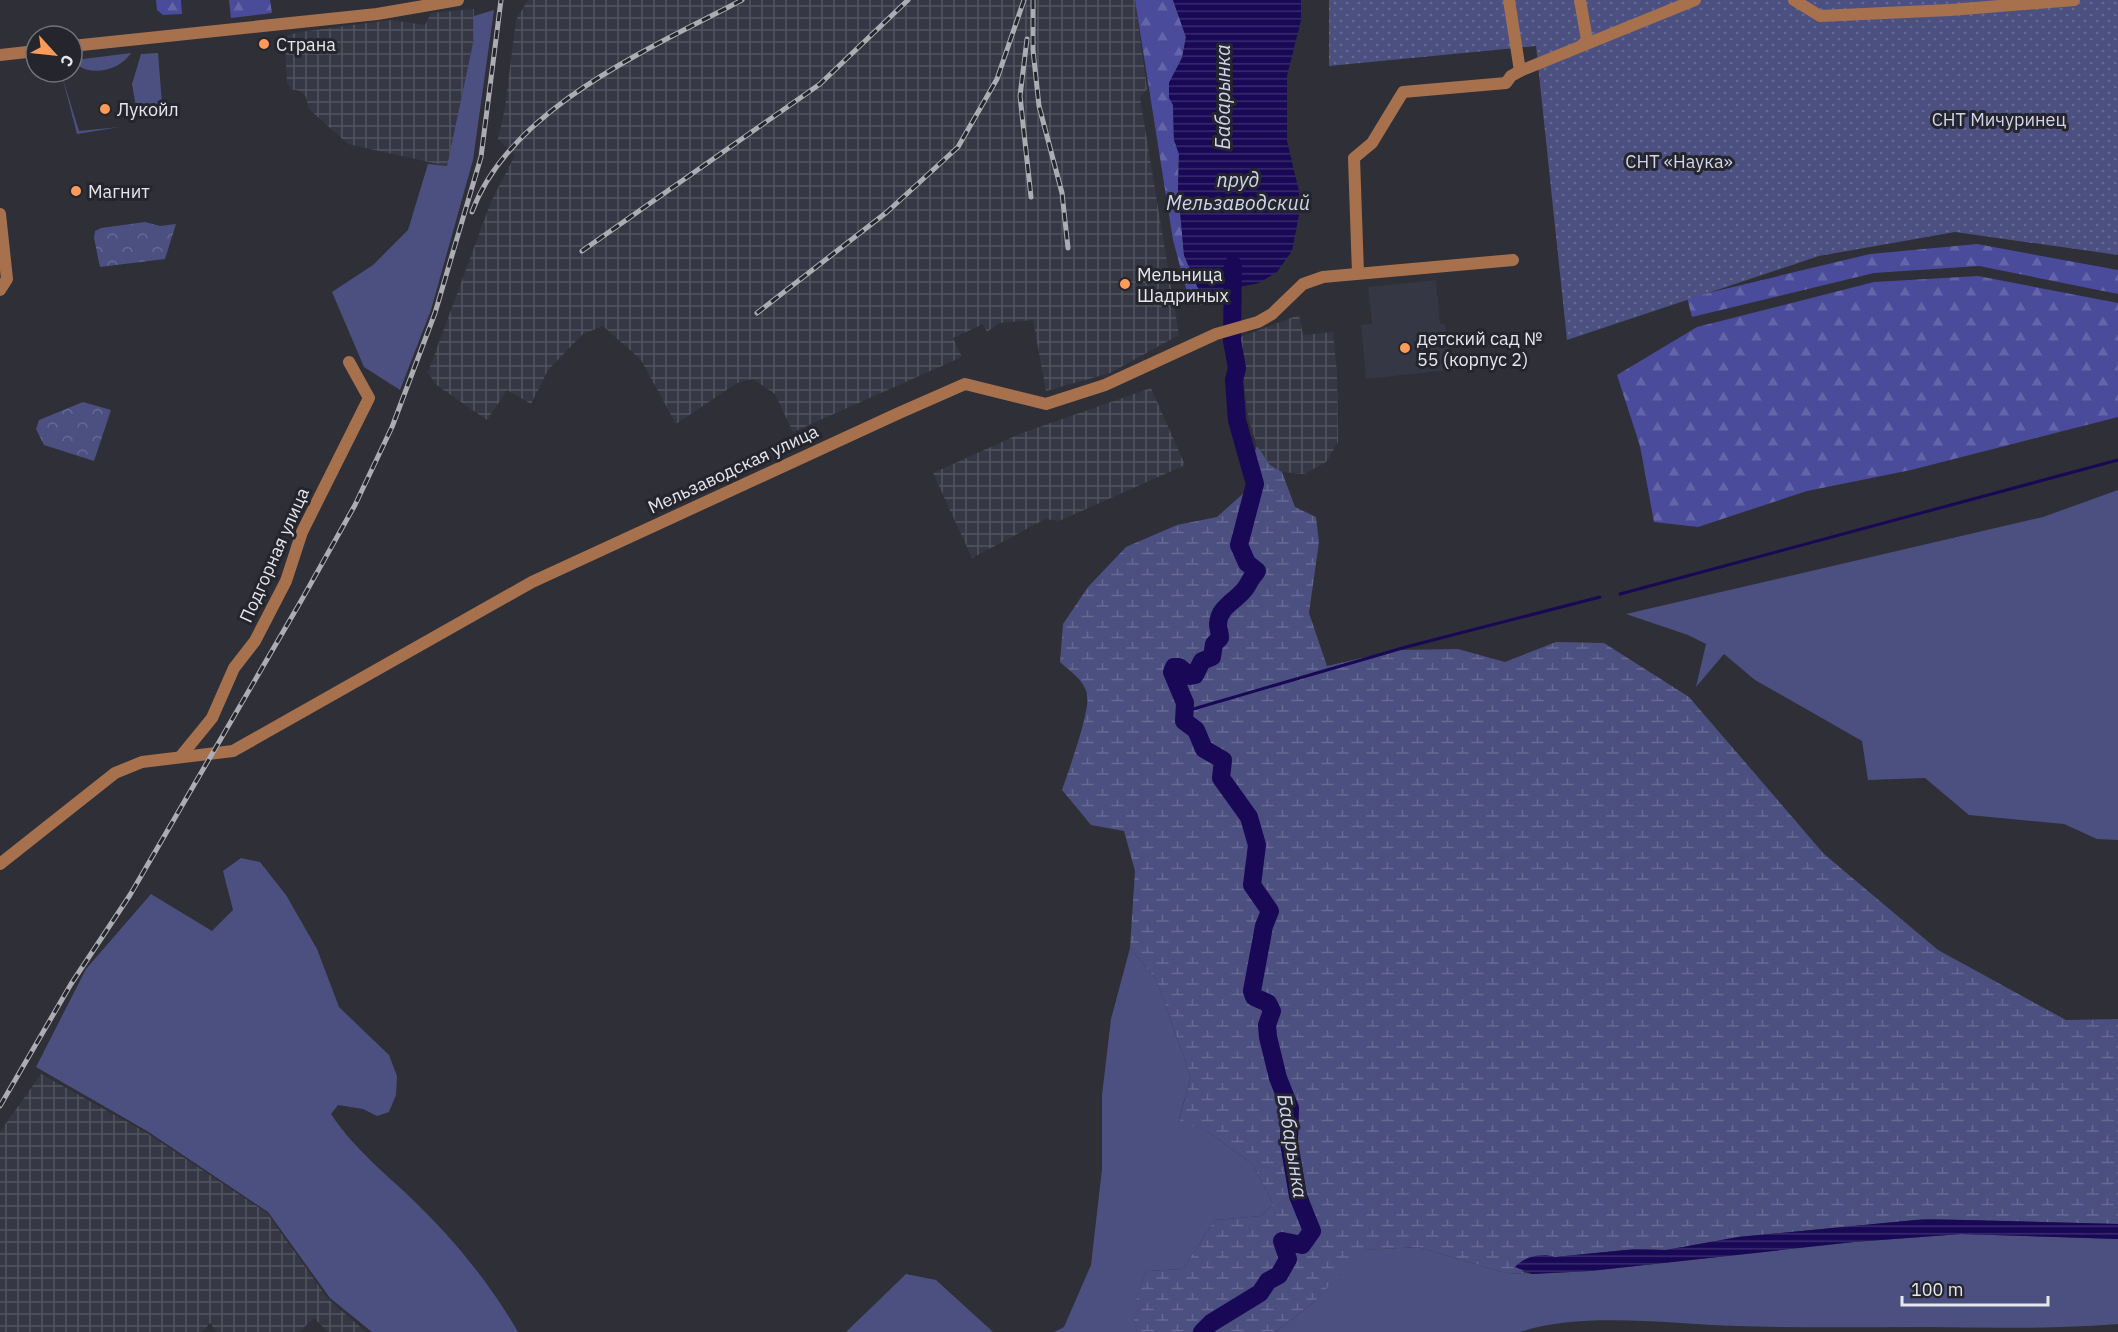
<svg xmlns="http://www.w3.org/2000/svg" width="2118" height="1332" font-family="'IBM Plex Sans',sans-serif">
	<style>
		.built { fill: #353745 }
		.industrial { fill: url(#industrial-grid) }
		.grass { fill: #4c5080 }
		.forest { fill: url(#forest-firs) }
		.wetland { fill: url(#wetland-marsh) }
		.park { fill: url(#park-crowns) }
		.garden { fill: url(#garden-dots) }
		.water { fill: url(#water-rules) }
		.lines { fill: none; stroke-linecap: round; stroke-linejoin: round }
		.stream { stroke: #180856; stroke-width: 3 }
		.river { stroke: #180856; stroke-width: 18 }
		.minor { stroke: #a7714e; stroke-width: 12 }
		.rail-casing { stroke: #acadb3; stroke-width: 5 }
		.rail { stroke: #25262d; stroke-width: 3; stroke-dasharray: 9; stroke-linecap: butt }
		.poi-dot { fill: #fe9b59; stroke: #25262d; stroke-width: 2 }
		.labels { text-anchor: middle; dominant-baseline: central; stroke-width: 6; stroke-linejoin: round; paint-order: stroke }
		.poi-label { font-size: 18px; fill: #e6e7ec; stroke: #25262d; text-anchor: start }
		.park-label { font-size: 18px; fill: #d2d5ec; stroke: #25262d }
		.street-label { font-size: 18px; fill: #e6e7ec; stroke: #25262d }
		.water-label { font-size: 20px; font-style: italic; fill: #d1d5eb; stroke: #25262d }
	</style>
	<defs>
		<pattern id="industrial-grid" width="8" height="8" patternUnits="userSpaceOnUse" patternTransform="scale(1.5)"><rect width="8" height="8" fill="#353745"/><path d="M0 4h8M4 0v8" fill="none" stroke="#525460"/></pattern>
		<pattern id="forest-firs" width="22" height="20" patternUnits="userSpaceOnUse" patternTransform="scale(1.5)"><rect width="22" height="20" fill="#4a4b9b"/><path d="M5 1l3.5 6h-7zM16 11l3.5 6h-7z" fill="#6465a9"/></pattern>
		<pattern id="wetland-marsh" width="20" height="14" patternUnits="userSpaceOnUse" patternTransform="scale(1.5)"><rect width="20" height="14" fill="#4c5080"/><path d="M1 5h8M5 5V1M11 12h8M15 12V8" fill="none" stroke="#666992"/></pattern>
		<pattern id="park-crowns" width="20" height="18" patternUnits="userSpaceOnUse" patternTransform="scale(1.5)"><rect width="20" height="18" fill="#4c5080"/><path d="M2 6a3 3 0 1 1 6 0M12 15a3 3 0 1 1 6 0" fill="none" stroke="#666992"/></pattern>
		<pattern id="garden-dots" width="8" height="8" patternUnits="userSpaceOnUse" patternTransform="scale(1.5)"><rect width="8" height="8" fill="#4c5080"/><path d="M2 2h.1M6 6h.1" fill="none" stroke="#666992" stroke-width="1.8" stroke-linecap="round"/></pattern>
		<pattern id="water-rules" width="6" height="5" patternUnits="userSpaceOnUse" patternTransform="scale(1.5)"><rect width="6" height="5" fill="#180856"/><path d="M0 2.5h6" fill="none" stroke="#3a2c6e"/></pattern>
	</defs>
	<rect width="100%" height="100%" fill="#2e2f37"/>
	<polygon class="built" points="1436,280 1440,324 1445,324 1450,370 1366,379 1361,325 1372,324 1368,287"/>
	<g class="industrial">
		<polygon points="528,0 1135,0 1147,89 1140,98 1179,335 1110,373 1046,391 1033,320 999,323 987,332 983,324 953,338 962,357 793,432 775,394 753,379 737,383 676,424 641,360 603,326 583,334 548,370 531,404 507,390 487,420 435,384 428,372 491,202 515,155 498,139 505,108 516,20"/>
		<polygon points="474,9 474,38 447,166 348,144 309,109 306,97 300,91 291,89 287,83 285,36 300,32 390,20 425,25 431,13"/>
		<polygon points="1299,315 1303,335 1333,332 1337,373 1338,442 1326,462 1304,474 1282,472 1270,465 1257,446 1248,416 1238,338"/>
		<polygon points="1151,388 1185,465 1059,521 1045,519 972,558 933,473 1022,433"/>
		<polygon points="41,1074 147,1133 267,1213 328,1299 366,1332 328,1332 314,1318 299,1332 217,1332 210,1323 202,1332 0,1332 0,1132"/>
	</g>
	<g class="grass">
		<polygon points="494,10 473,160 431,310 400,390 364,367 332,292 373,265 408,230 428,164 447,166 474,38 474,16"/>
		<path d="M131,53C121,69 94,77 77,65L75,60Z"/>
		<polygon points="158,53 162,103 149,119 147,111 137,113 132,84 141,54"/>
		<polygon points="62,76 79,131 120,127 77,134"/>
		<polygon points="2118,490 2118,840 2097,839 2064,824 1969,815 1925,778 1868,780 1862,741 1755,680 1724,654 1696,687 1706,644 1688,635 1626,614 2043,517"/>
		<path d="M241,858L260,862L286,895L317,949L339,1007L389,1055L397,1076L396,1095L389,1112L377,1116L363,1109L338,1105L331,1114C358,1155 396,1181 429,1216C461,1248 496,1293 518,1332H372L330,1298L268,1212L147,1131L36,1067L86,969L151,894L212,931L233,910L223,871Z"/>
		<path d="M1130,948L1156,979L1191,1077L1179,1119L1210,1133L1253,1165L1273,1204L1261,1216L1215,1220L1183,1269L1146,1271C1140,1289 1130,1313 1137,1332H1054L1064,1327L1091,1265L1102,1169V1095L1111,1019Z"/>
		<path d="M1961,1234L2118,1239V1324C2054,1329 1991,1328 1927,1327C1864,1327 1800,1328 1737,1326C1673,1324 1580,1311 1520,1332H1276L1316,1300L1362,1250L1418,1247L1506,1273L1532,1274L1590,1271L1854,1242Z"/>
		<polygon points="906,1274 936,1280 993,1332 846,1332"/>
	</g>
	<g class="forest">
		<polygon points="156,0 181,0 182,14 163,15 157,10"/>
		<polygon points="229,0 270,0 272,13 231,18"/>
		<polygon points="1135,0 1173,0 1186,37 1182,58 1169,83 1173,105 1174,140 1179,154 1178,189 1184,255 1200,293 1212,298 1205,305 1194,305 1187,292 1173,240"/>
		<polygon points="1977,244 2118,270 2118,294 1979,266 1874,273 1692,317 1687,298 1870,254"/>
		<polygon points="1978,276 2118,303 2118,417 1911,470 1807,491 1698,527 1654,522 1640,446 1617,375 1697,327 1874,282"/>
	</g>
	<path class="wetland" d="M1257,446L1270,465L1282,472L1295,507L1316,517L1319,542L1309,613L1327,666L1397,650L1458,649L1505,662L1556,642L1604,643L1689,697L1824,854L1938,950L2066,1020L2118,1019V1224L1926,1219L1738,1237L1666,1250L1636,1249L1555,1257L1545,1255L1522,1272L1532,1274L1506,1273L1418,1247L1363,1250L1316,1300L1276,1332H1137C1129,1313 1140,1289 1146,1271L1183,1269L1215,1220L1261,1216L1273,1204L1253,1165L1210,1133L1179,1120L1191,1077L1156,979L1130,948L1135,871L1124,831L1091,825L1062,790C1068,773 1091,709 1087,694C1084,680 1070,671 1060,662L1063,624L1088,587L1126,547L1177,525L1217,517L1246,491V472Z"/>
	<g class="park">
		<polygon points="145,222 160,226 176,224 165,259 100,267 94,238 95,231 101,228"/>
		<polygon points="83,402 111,410 94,461 44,445 36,429 39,420"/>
	</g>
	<polygon class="garden" points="1329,0 2118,0 2118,255 1955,232 1819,256 1567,340 1536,46 1329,66"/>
	<g class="water">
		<polygon points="1173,0 1301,0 1301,20 1287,76 1287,141 1299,191 1299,215 1292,251 1277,272 1259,283 1229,289 1213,299 1204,298 1200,293 1184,255 1178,189 1179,154 1174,140 1173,105 1169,98 1169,83 1182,58 1186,37"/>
		<path d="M1926,1219L2118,1224V1239L1961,1234L1854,1242L1590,1271L1532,1274L1515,1267C1525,1256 1541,1253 1555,1257L1636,1249L1666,1250L1738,1237Z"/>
	</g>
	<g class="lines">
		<g class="stream">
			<polyline points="1620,594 2118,460"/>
			<polyline points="1183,712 1406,647 1600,597"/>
		</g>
		<path class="river" d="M1202,1332L1211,1323L1260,1293L1268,1281L1279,1275L1288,1259L1282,1241L1302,1245L1312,1231L1298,1196L1289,1143L1290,1108L1278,1078L1268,1037L1267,1025L1272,1011L1268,1003L1254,997L1252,991L1264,926L1270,911L1252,885L1257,845L1249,817L1221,778L1223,760L1204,749L1196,730L1184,721L1185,703L1172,672L1174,667H1179L1190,676L1195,675L1202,661L1212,657L1214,644L1220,638C1220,633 1218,628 1218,624C1219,605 1239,600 1247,586C1250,580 1252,577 1257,571L1247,563L1239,545L1255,484L1237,420L1234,380L1237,368L1232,341L1233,265"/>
		<g class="minor">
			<polyline points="1509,0 1520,71"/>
			<polyline points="1580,0 1587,40 1583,44"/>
			<polyline points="1794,0 1820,16 1950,10 2074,0"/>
			<polyline points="72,46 377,14 458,0"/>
			<polyline points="0,55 36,51"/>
			<polyline points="0,214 7,279 0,290"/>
			<polyline points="1358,273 1354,158 1372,143 1403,92 1506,83 1511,76 1520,71 1695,0"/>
			<polyline points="181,756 212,718 234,668 255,641 286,581 302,532 369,398 349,362"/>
			<polyline points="0,864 115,773 142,762 233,751 532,582 899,413 965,384 1046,404 1105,385 1216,334 1258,322 1272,314 1303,284 1323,277 1513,260"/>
		</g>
		<g class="rail-casing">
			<g id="rail">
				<polyline points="1033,0 1033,50 1039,106 1062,193 1068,248"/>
				<polyline points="1027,39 1020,96 1031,197"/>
				<path d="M472,212C510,108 651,48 742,0"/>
				<polyline points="582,251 820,84 908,0"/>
				<polyline points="757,313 887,212 958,147 997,79 1024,0"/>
				<polyline points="0,1106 71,984 130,895 301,601 355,505 392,427 435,313 481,157 501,0"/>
			</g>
		</g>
		<use href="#rail" class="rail"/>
	</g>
	<g class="poi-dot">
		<circle cx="264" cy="44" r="6"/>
		<circle cx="105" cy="109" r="6"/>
		<circle cx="76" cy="191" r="6"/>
		<circle cx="1125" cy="284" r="6"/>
		<circle cx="1405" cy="348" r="6"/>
	</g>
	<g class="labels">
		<g class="poi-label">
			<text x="276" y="44">Страна</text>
			<text x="117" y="109">Лукойл</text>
			<text x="88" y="191">Магнит</text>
			<text x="1137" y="274">Мельница<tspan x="1137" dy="21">Шадриных</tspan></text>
			<text x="1417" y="338">детский сад №<tspan x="1417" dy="21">55 (корпус 2)</tspan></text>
		</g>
		<g class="park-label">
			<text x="1999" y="119">СНТ Мичуринец</text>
			<text x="1679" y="161">СНТ «Наука»</text>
		</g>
		<g class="street-label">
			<text transform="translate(733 469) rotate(-25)">Мельзаводская улица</text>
			<text transform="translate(274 555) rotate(-66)">Подгорная улица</text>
		</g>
		<g class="water-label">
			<text transform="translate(1222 97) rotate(-90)">Бабарынка</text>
			<text x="1238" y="179">пруд<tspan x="1238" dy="23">Мельзаводский</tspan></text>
			<text transform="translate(1293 1146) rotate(81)">Бабарынка</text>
		</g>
	</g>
	<g transform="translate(54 54) rotate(117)"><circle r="28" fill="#25262d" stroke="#727379" stroke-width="1.5"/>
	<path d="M0-4.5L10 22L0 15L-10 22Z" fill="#fe9b59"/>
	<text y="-9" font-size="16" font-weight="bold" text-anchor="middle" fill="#e6e7ec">С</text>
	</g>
	<path d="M1902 1296v9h146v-9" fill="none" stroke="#e6e7ec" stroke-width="3"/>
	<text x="1911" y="1296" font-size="18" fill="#e6e7ec" stroke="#25262d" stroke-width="4.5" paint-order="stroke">100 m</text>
</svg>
